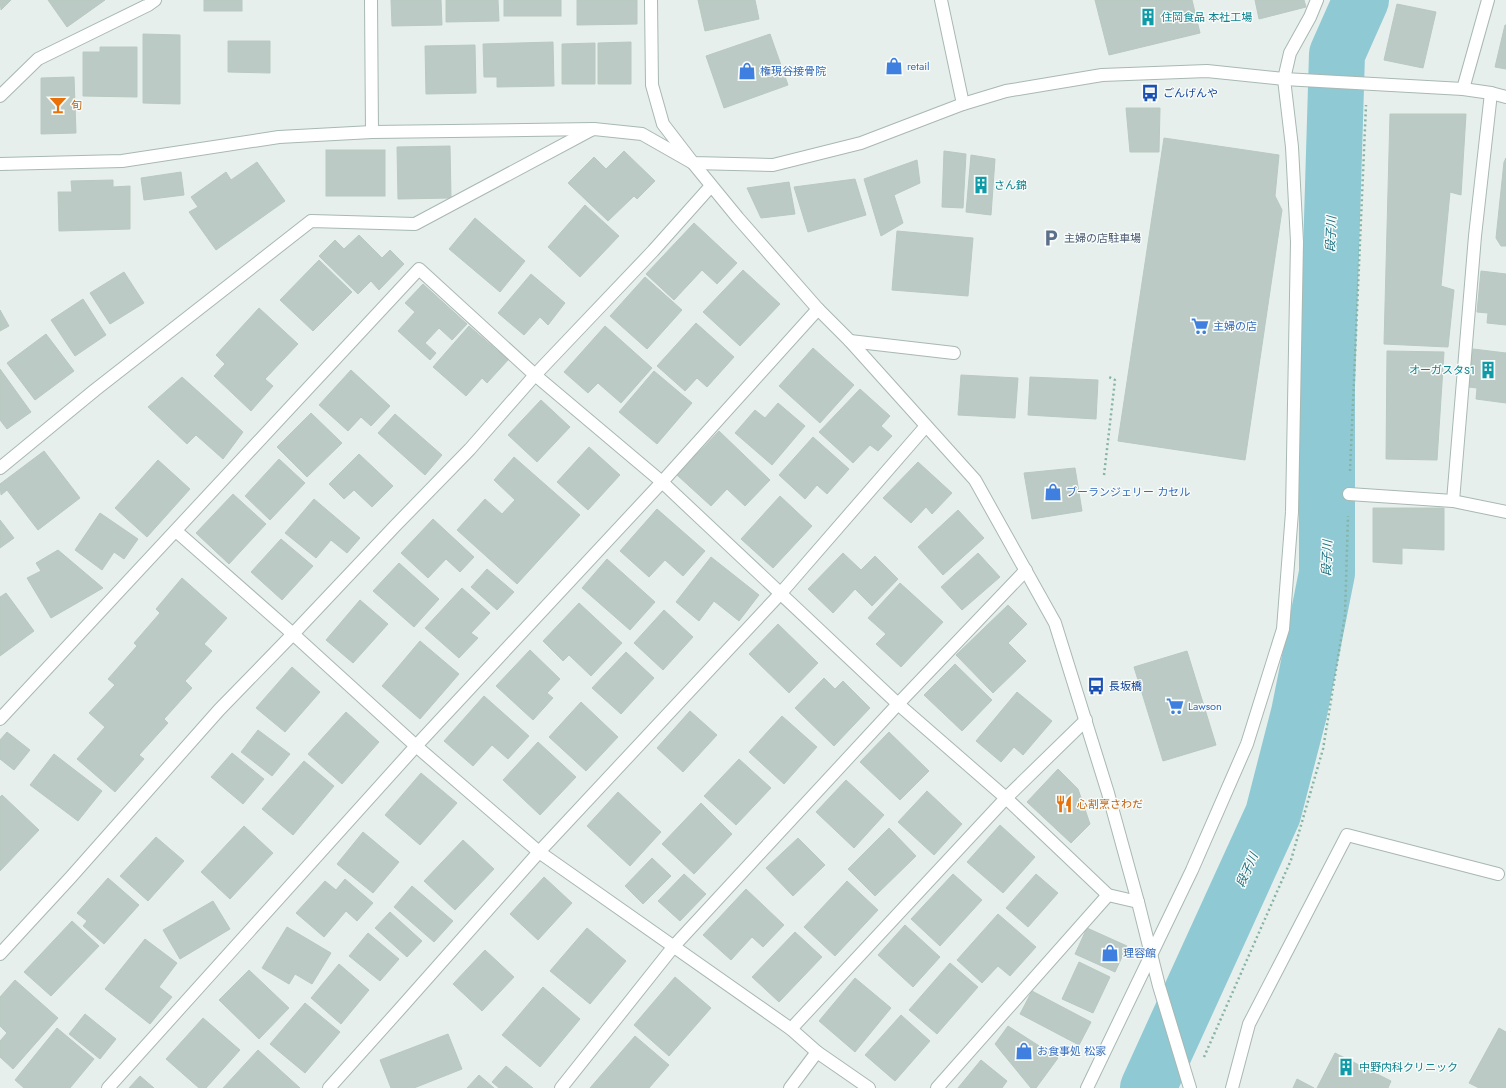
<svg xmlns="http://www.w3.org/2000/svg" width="1506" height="1088" font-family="Jost,'Noto Sans JP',sans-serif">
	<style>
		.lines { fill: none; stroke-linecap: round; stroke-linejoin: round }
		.river { stroke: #8ec9d4; stroke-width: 56 }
		.building { fill: #bbcac4; stroke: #b8c9c2 }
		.minor-casing { stroke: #a8b8b2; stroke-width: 14 }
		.path { stroke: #86b3a5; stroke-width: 2.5; stroke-dasharray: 2 3; stroke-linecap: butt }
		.minor { stroke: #fff; stroke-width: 12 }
		.labels { text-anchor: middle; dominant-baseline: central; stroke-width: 3; stroke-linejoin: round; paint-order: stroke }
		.culture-label { font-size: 11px; fill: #0d838f; stroke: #f7fbf9; text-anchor: start }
		.shop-label { font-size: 11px; fill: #366cbe; stroke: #f7fbf9; text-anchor: start }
		.transit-label { font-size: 11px; fill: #164399; stroke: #f7fbf9; text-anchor: start }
		.food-label { font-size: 11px; fill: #c56008; stroke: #f7fbf9; text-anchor: start }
		.service-label { font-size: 11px; fill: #4e5e75; stroke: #f7fbf9; text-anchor: start }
		.water-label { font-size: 12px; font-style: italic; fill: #1c6f80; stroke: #f7fbf9 }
	</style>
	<rect width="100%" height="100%" fill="#e6efeb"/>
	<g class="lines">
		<polyline class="river" points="1148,1088 1273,814 1299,713 1327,573 1327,385 1337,54 1361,0"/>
	</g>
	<g class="building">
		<polygon points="0,0 11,0 1,10"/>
		<polygon points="48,0 105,0 67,27"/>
		<rect x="204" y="0" width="38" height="11"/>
		<polygon points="391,0 441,0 442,25 392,26"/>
		<polygon points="446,0 498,0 499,21 446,22"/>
		<rect x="504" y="0" width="57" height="16"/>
		<polygon points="577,0 637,0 637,24 577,25"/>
		<polygon points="698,0 755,0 759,19 705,31"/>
		<polygon points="1095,0 1192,0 1200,33 1109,55"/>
		<polygon points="1255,0 1304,0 1306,7 1259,19"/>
		<polygon points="1397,4 1436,12 1423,68 1384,60"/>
		<polygon points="1505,25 1506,25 1506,69 1495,67"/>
		<polygon points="143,34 180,35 180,104 143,103"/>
		<polygon points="770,34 788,85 724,108 706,56"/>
		<polygon points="228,41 270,41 270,73 228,72"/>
		<polygon points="553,42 554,86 497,87 497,77 484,77 483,44"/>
		<polygon points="631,42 631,84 598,84 598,43"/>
		<polygon points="595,43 595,84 562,84 562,44"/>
		<polygon points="475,45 476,93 426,94 425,46"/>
		<polygon points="100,47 137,47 137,97 83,96 83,52 100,52"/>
		<polygon points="74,77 76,133 41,134 41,78"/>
		<polygon points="1126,108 1160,108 1159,152 1130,152"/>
		<polygon points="1390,114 1466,114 1461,195 1450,192 1441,286 1454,290 1448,347 1384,344"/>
		<polygon points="1164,138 1279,155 1275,196 1282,210 1245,460 1118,441"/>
		<polygon points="450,146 451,198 398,199 397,147"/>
		<rect x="326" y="150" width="59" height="46"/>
		<polygon points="624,151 655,181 637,199 634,196 608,221 568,183 594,157 606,169"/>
		<polygon points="944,151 966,154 963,208 942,207"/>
		<polygon points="971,155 995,159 991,215 966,212"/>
		<polygon points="1506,158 1506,246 1501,246 1496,238 1504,162"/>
		<polygon points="917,160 920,183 894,195 903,223 881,236 864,179"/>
		<polygon points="257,162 285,201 216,250 189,212 198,207 191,197 226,172 231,180"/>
		<polygon points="181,172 184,195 144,200 141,178"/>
		<polygon points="855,179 866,215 808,232 794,187"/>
		<polygon points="113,180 113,187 130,186 130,229 59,231 58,192 72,192 71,181"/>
		<polygon points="789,182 795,214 761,218 747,188"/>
		<polygon points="585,205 619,236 580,277 548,247"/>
		<polygon points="475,218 525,261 500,292 449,249"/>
		<polygon points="694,223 737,263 717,284 702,270 674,300 646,274"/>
		<polygon points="897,231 973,238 968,296 892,290"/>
		<polygon points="359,235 382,258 390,250 404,264 379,290 371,281 358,294 319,256 335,240 344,249"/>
		<polygon points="319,260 352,292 313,331 280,300"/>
		<polygon points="743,270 780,304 740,346 703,312"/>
		<polygon points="1481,271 1506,274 1506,325 1487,323 1488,313 1477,312"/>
		<polygon points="124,272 144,303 110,324 90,293"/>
		<polygon points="531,274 565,303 548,325 540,317 524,335 498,313"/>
		<polygon points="645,277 682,310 647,349 610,316"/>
		<polygon points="423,284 467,324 452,340 439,328 425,343 436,353 430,360 398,331 415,312 405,303"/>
		<polygon points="83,299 106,335 75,356 51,320"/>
		<polygon points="259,308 298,344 265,379 273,386 251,411 214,376 225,364 216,355"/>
		<polygon points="0,310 9,326 0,331"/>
		<polygon points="696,323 734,357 707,387 697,378 685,391 657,366"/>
		<polygon points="469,326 508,360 487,383 482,378 466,396 433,367"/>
		<polygon points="605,326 652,368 621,403 598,383 588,393 564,372"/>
		<polygon points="46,334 74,371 35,400 7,363"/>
		<polygon points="813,348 854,385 820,423 779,386"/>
		<polygon points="1473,349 1506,353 1506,403 1476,399 1477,388 1469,387"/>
		<polygon points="1387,351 1444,352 1437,460 1386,459"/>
		<polygon points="0,369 31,412 7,429 0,420"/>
		<polygon points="351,370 390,406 371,426 361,417 348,431 319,405"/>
		<polygon points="654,371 692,403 657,444 619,412"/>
		<polygon points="961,375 1018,378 1015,418 958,415"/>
		<polygon points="182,377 243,432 223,459 196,435 187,444 148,407"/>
		<polygon points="1030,377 1098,380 1096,419 1028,415"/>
		<polygon points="860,389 890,416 881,426 892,436 878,451 870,445 853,463 819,432"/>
		<polygon points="541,400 570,427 537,462 508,435"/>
		<polygon points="778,403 805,426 772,465 735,433 755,410 765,418"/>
		<polygon points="311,413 342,443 307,477 277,447"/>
		<polygon points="395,414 442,455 425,475 378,433"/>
		<polygon points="719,431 770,480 745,506 727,489 711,506 677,475"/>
		<polygon points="813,437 849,469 827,494 817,485 805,499 779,475"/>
		<polygon points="589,447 620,475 588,510 557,482"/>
		<polygon points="44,451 80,498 38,530 7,490 1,495 0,484"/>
		<polygon points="359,454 393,486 372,507 354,490 344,499 329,484"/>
		<polygon points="514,457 580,515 517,584 457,530 485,499 502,514 515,500 494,480"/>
		<polygon points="279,459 305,483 270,520 245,496"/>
		<polygon points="158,460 190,489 147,537 115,508"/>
		<polygon points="918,462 952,493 932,514 926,507 911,523 883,498"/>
		<polygon points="1075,468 1082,511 1032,519 1024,473"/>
		<polygon points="233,494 266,524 229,564 196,533"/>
		<polygon points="780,496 812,526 773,568 741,539"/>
		<polygon points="314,499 360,538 347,553 331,540 316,558 285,533"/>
		<polygon points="1373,508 1444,508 1444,550 1402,548 1402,564 1373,562"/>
		<polygon points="657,509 705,551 683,576 665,560 649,577 620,551"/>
		<polygon points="958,510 984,538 943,575 918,547"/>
		<polygon points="100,513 138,539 124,559 114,552 102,570 75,550"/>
		<polygon points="433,519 474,557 460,572 446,559 428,578 401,553"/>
		<polygon points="0,520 14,538 0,548"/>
		<polygon points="281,539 313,566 282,600 251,572"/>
		<polygon points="58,550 103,588 51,618 27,578 41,571 36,563"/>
		<polygon points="843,553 861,570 875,556 898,579 872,606 855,589 833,613 808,589"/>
		<polygon points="978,553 1000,577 962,610 941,587"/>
		<polygon points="711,557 759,595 739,621 714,601 699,621 676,602"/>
		<polygon points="607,559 655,602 630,630 582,588"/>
		<polygon points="399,563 439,599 414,627 373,591"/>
		<polygon points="487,569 514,592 497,610 471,587"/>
		<polygon points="182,578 227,618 204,644 212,651 185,681 192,688 164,719 168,723 139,755 144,759 115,792 77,759 105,727 89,713 115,685 108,679 137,646 134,643 160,613 156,609"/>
		<polygon points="900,583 943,622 901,667 876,644 886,634 868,618"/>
		<polygon points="462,588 490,613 471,633 478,638 459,658 425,628"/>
		<polygon points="6,593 34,631 0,656 0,597"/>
		<polygon points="360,600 388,624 353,663 326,640"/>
		<polygon points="579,603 622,643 591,676 569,655 563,661 543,641"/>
		<polygon points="1008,605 1027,624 1008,643 1026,661 993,693 956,655"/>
		<polygon points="664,610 693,637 663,670 634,643"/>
		<polygon points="778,624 818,663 789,693 749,654"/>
		<polygon points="420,641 459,674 420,719 382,686"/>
		<polygon points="530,650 560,679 547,693 553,698 533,720 496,686"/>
		<polygon points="1187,651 1216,745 1163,761 1134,667"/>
		<polygon points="626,652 654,678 621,714 592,688"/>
		<polygon points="955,664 992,700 962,731 924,695"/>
		<polygon points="292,667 320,692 285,732 256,708"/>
		<polygon points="824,678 835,689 843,681 870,708 834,746 795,708"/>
		<polygon points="1017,692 1052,721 1023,755 1014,747 1001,762 976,741"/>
		<polygon points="484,696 529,736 508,759 492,745 473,766 444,741"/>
		<polygon points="581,702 618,737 586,771 549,737"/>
		<polygon points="690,711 717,735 683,772 657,748"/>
		<polygon points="346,712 379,742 342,784 308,754"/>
		<polygon points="782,716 817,747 784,784 749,752"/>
		<polygon points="258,730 290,754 272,776 241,752"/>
		<polygon points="7,732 30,750 14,770 0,759 0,740"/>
		<polygon points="889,732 929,771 900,800 860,762"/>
		<polygon points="538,742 576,777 540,815 503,780"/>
		<polygon points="232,753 264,779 243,804 211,777"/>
		<polygon points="54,754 102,791 78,821 30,785"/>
		<polygon points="739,759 771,788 736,825 704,796"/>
		<polygon points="304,761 334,786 293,835 262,809"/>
		<polygon points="1058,769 1078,789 1090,824 1071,843 1027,802"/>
		<polygon points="421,773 457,803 420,845 385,815"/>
		<polygon points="846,780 884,815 854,848 816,812"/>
		<polygon points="927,791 962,824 934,855 898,822"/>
		<polygon points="618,792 661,832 630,866 587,826"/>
		<polygon points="2,795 39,830 0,871 0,797"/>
		<polygon points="701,803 732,834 694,874 662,844"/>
		<polygon points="1000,825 1035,857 1003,893 967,862"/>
		<polygon points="244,826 273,853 230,899 201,872"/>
		<polygon points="889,828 916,856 875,896 848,869"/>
		<polygon points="363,832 399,862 373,893 337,864"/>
		<polygon points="156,837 184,861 148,901 120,876"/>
		<polygon points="798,838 825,865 793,896 766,868"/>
		<polygon points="463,840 494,869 455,910 424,881"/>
		<polygon points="652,858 671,876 643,904 625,886"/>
		<polygon points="684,874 706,894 680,921 658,901"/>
		<polygon points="953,874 982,900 940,946 911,919"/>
		<polygon points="1036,874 1058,893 1028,927 1006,908"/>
		<polygon points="544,877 572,903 538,940 510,914"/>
		<polygon points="108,878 139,905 104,944 83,926 87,921 77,913"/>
		<polygon points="345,879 373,903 357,921 346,911 324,937 296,913 325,881 336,890"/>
		<polygon points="847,881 878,910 835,956 804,927"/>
		<polygon points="412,886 453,921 434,942 394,907"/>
		<polygon points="746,889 784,925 763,947 752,937 731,960 703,935"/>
		<polygon points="213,901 230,929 180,959 163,930"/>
		<polygon points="390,912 422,941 407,957 375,928"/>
		<polygon points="998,914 1036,947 1010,976 998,966 982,983 957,960"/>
		<polygon points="72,921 99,946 51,996 24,972"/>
		<polygon points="905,925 940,957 913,987 878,955"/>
		<polygon points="287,927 331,953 312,984 295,974 289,984 262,968"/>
		<polygon points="587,928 626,961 590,1004 550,971"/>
		<polygon points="1087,928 1127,946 1115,972 1075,954"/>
		<polygon points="795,932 822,957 779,1002 752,977"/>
		<polygon points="368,933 399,959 380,981 349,956"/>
		<polygon points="145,939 177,963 159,987 172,997 150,1024 105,989"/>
		<polygon points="485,950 514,977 482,1011 453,984"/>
		<polygon points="1079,962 1110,977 1093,1013 1062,999"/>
		<polygon points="950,963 978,987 937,1034 909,1010"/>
		<polygon points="339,964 369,990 341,1024 311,998"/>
		<polygon points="249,970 289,1008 259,1039 219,1000"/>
		<polygon points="675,977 711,1008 669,1056 634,1025"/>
		<polygon points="855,978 891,1008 855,1052 819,1021"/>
		<polygon points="15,980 58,1018 13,1069 0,1057 0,1041 7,1033 0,1026 0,997"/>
		<polygon points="543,987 580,1019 540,1067 502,1035"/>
		<polygon points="1032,991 1091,1022 1079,1045 1020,1014"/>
		<polygon points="305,1003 340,1032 305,1073 270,1044"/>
		<polygon points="85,1014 116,1039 100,1059 69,1034"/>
		<polygon points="901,1015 930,1041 895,1081 865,1055"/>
		<polygon points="203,1018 240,1050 206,1088 199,1088 166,1059"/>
		<polygon points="1008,1026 1058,1058 1036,1088 1031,1088 995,1044"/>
		<polygon points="57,1028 94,1059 70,1088 24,1088 15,1080"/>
		<polygon points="1499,1028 1506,1032 1506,1088 1479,1088 1469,1083"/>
		<polygon points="448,1034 462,1069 414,1088 391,1088 380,1060"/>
		<polygon points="635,1036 669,1065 649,1088 590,1088"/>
		<polygon points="258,1050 300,1088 223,1088"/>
		<polygon points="1335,1053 1391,1081 1388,1088 1317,1088"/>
		<polygon points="981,1060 1007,1081 1002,1088 958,1088"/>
		<polygon points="506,1066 533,1088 499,1088 492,1082"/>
		<polygon points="479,1075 494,1088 467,1088"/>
		<polygon points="140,1076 154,1088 129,1088"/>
		<polygon points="1297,1079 1314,1088 1293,1088"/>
	</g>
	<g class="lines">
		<g class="minor-casing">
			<g id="minor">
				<polyline points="371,0 372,132"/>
				<polyline points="651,0 652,85 663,124 693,163 738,218 818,309 850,341 975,480 1055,623 1108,793 1138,902 1159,986 1190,1088"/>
				<polyline points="941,0 963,104"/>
				<polyline points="1463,89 1488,0"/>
				<polyline points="1491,93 1475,236 1453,501 1506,512"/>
				<polyline points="0,96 38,59 148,5 155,0"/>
				<polyline points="0,164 122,161 279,137 372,132 594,129 642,134 693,163 773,165 861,143 963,104 1006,91 1102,75 1207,71 1284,79 1463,89 1491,93 1506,97"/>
				<polyline points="850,341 954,353"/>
				<polyline points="0,468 95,390 311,221 415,224 591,130"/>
				<polyline points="1349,494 1453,501"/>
				<polyline points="176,531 293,634 416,746 539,852 791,1029 817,1052 869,1088"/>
				<polyline points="0,719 419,269 535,375 662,482 898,704 1006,798 1108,895 1138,902"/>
				<polyline points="0,954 71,877 219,710 293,634 395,526 470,449 535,375 653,251 711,186"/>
				<polyline points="791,1029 1006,798 1086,720"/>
				<polyline points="108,1088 416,746 662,482 818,309"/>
				<polyline points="329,1088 399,1010 539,852 781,593 926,426"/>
				<polyline points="561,1088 674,946 898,704 1026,570"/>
				<polyline points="790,1088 817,1052"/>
				<polyline points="937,1088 1108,895"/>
				<polyline points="1087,1088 1192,870 1247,744 1283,629 1292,512 1297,242 1292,147 1284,79 1290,53 1310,17 1317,0"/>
				<polyline points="1232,1088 1249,1024 1347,835 1498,874"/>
			</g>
		</g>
		<g class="path">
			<polyline points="1350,471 1366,105"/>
			<polyline points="1104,475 1115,380 1107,376"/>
			<polyline points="1204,1057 1291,860 1323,749 1345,615 1348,516"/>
		</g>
		<use href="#minor" class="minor"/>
	</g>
	<defs>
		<g id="building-bare" transform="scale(1.38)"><path d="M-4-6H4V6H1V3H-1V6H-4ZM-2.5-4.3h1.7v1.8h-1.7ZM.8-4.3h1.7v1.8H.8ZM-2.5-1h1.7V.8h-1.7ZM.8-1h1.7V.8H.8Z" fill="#0f9aa8" stroke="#f7fbf9" stroke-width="2.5" paint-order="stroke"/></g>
		<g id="shop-bare" transform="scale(1.38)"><path d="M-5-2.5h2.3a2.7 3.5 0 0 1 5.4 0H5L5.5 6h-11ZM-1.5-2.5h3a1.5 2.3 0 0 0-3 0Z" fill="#3f7fe0" stroke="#f7fbf9" stroke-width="2.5" paint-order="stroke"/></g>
		<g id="bus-bare" transform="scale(1.38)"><path d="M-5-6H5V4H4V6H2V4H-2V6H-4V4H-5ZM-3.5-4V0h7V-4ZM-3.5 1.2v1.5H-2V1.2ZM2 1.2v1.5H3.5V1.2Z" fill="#1a4fb4" stroke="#f7fbf9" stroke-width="2.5" paint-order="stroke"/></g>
		<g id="bar-bare" transform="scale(1.38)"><path d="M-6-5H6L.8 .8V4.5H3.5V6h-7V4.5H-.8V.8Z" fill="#e8710a" stroke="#f7fbf9" stroke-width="2.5" paint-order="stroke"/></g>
		<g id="parking-bare" transform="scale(1.38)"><path d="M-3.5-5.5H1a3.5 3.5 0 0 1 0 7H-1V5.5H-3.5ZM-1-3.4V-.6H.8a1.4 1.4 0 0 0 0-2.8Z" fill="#5c6f8a" stroke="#f7fbf9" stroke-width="2.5" paint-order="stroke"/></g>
		<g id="supermarket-bare" transform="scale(1.38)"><path d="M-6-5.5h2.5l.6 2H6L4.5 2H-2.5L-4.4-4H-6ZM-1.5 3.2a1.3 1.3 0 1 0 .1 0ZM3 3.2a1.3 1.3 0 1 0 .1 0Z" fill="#3f7fe0" stroke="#f7fbf9" stroke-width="2.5" paint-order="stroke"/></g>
		<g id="restaurant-bare" transform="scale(1.38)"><path d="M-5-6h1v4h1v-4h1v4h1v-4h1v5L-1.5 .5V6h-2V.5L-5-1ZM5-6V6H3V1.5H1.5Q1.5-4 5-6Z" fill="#e8710a" stroke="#f7fbf9" stroke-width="2.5" paint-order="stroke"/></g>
	</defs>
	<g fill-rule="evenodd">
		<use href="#building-bare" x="1148" y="17"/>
		<use href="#shop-bare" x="894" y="66"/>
		<use href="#shop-bare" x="747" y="71"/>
		<use href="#bus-bare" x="1150" y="93"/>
		<use href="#bar-bare" x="58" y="105"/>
		<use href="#building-bare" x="981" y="185"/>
		<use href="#parking-bare" x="1051" y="238"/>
		<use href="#supermarket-bare" x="1200" y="326"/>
		<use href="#building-bare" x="1488" y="370"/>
		<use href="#shop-bare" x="1053" y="492"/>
		<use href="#bus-bare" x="1096" y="686"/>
		<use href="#supermarket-bare" x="1175" y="706"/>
		<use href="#restaurant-bare" x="1064" y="804"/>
		<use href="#shop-bare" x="1110" y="953"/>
		<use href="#shop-bare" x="1024" y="1051"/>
		<use href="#building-bare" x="1346" y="1067"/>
	</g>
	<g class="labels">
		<g class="culture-label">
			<text x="1161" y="17">住岡食品 本社工場</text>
			<text x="994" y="185">さん錦</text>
			<text x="1475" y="370" text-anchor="end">オーガスタS1</text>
			<text x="1359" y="1067">中野内科クリニック</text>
		</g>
		<g class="shop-label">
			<text x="907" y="66">retail</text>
			<text x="760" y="71">権現谷接骨院</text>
			<text x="1213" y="326">主婦の店</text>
			<text x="1066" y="492">ブーランジェリー カセル</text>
			<text x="1188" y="706">Lawson</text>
			<text x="1123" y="953">理容館</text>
			<text x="1037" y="1051">お食事処 松家</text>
		</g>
		<g class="transit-label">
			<text x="1163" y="93">ごんげんや</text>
			<text x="1109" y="686">長坂橋</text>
		</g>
		<g class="food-label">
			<text x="71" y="105">旬</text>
			<text x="1077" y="804">心割烹さわだ</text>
		</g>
		<g class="service-label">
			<text x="1064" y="238">主婦の店駐車場</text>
		</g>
		<g class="water-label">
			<text transform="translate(1331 234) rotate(-88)">段子川</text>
			<text transform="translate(1327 558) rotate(-88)">段子川</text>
			<text transform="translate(1247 870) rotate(-66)">段子川</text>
		</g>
	</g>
</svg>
